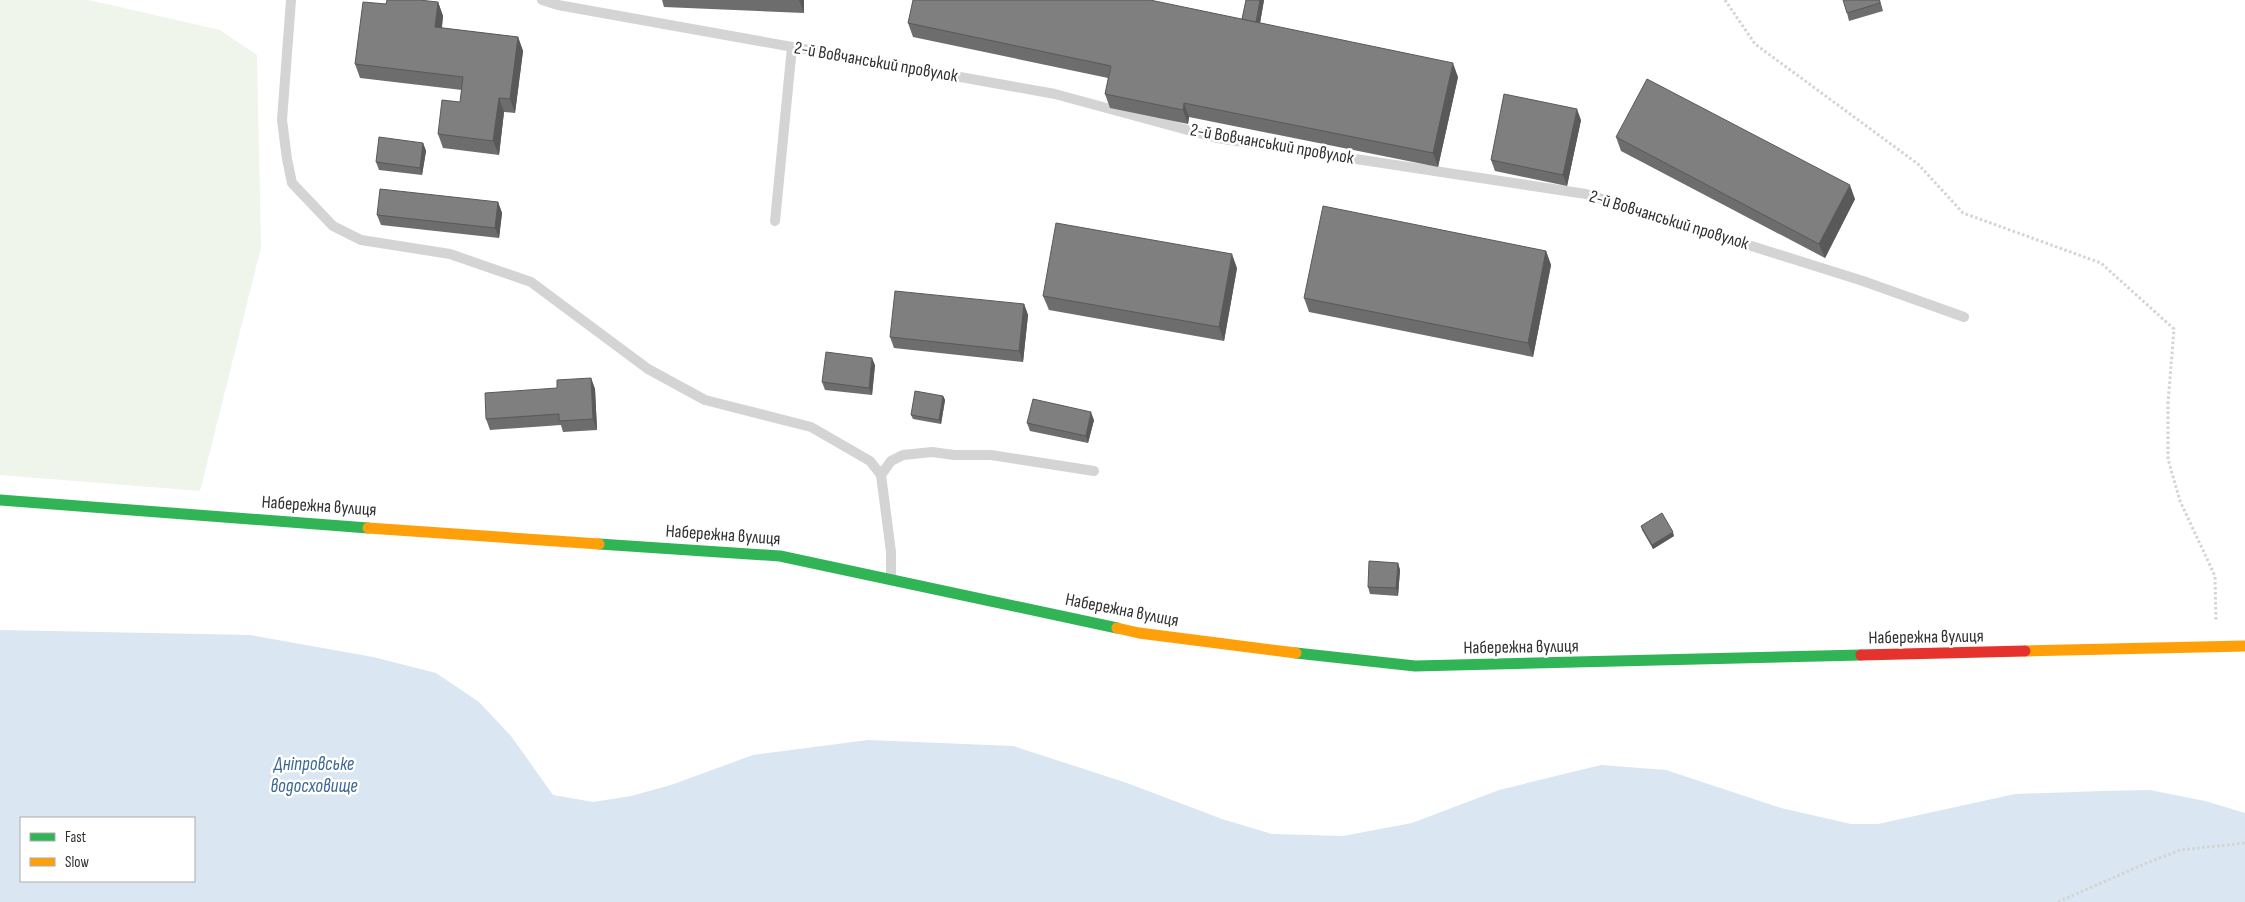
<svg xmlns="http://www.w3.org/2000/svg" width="2245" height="902" font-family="'Sofia Sans Condensed',sans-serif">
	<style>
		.green { fill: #f0f5ec }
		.water { fill: #dae6f2; fill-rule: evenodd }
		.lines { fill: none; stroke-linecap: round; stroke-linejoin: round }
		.path { stroke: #d4d4d4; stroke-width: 3; stroke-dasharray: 2.5 2.5; stroke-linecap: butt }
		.lane { stroke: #d4d4d4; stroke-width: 10 }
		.fast { stroke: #30b455; stroke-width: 11 }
		.slow { stroke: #ff9f0a; stroke-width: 11 }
		.jam { stroke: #e5322d; stroke-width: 11 }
		.wall { fill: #6d6d6d }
		.shaded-wall { fill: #595959 }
		.building { fill: #7f7f7f; stroke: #595959 }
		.labels { text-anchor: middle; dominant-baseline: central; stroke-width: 5; stroke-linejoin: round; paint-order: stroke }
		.street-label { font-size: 18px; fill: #303030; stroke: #fff }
		.water-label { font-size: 19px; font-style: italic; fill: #3b6794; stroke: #fff }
	</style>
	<rect width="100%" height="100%" fill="#fff"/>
	<polygon class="green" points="0,0 89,0 220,30 257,55 261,247 200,491 0,475"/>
	<path class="water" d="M0,630L250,635L373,657L436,673L479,702L511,736L553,795L593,802L631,796L671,785L753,755L868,740L1013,746L1127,783L1222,819L1272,834L1343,836L1412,823L1499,790L1601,765L1666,770L1781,808L1851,824H1878L2015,794L2102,791L2150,790L2205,801L2245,813V902H0ZM21,818H194V881H21Z"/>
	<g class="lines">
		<g class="path">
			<polyline points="1725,0 1755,44 1918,164 1963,213 2101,263 2174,329 2168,403 2168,459 2180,501 2215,576 2216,621"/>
			<polyline points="2058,902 2147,863 2180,850 2245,843"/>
		</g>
		<g class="lane">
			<polyline points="291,0 282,120 287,159 292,183 333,226 361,240 450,254 531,282 648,369 705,400 811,427 870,461 881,475 891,552 891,578"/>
			<polyline points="542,0 558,5 1055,94 1217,138 1586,194 1863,281 1964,317"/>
			<polyline points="775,221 792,47"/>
			<polyline points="881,475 891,461 903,455 932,452 954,455 991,455 1094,471"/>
		</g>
		<g class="fast">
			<polyline points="0,500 368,528"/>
			<polyline points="599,544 780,556 1117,628"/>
			<polyline points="1296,653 1415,666 1861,655"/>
		</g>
		<g class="slow">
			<polyline points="368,528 599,544"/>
			<polyline points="1117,628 1139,633 1296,653"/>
			<polyline points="2025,651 2245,646"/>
		</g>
		<polyline class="jam" points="1861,655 2025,651"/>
	</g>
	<g class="wall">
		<polygon points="662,0 804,0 804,13 664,7"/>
		<polygon points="1246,0 1264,0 1260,23 1458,77 1438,167 1189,117 1188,124 1110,108 1105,94 1108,78 913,37 908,23 1242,19"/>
		<polygon points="1880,0 1883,11 1849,21 1847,13"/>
		<polygon points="438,2 443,16 442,28 518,37 523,51 515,113 504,112 499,155 443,148 438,134 460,102 462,90 360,78 355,64 386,4"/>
		<polygon points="1581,120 1567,186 1495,171 1491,160"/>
		<polygon points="1616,137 1855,199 1825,258 1621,151"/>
		<polygon points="423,143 426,151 422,175 379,170 376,162"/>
		<polygon points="498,202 502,213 499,238 381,225 377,215"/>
		<polygon points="1546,251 1551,265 1533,357 1309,312 1304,298"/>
		<polygon points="1237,268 1224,341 1049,310 1043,296"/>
		<polygon points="1024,304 1028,315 1023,362 894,348 890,337"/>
		<polygon points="875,365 872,395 825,390 822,382"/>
		<polygon points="591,378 595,389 597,430 563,432 561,425 490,430 486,419 557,388"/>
		<polygon points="943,396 945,400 941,424 913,419 911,415"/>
		<polygon points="1094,420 1088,443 1030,431 1027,423"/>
		<polygon points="1641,526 1674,536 1653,549 1642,530"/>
		<polygon points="1398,563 1400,570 1398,596 1370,594 1368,587"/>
	</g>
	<g class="shaded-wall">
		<polygon points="799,0 804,0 804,13"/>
		<polygon points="1260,0 1264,0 1258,35 1255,28"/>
		<polygon points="438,2 443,16 440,41 435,27"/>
		<polygon points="518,37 523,51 515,113 510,99"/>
		<polygon points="1453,63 1458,77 1438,167 1433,153"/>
		<polygon points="499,98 504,112 499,155 493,141"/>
		<polygon points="1184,103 1189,117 1188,124 1183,110"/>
		<polygon points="1577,109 1581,120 1567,186 1563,175"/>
		<polygon points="423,143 426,151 422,175 420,168"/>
		<polygon points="1850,185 1855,199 1825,258 1819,244"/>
		<polygon points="498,202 502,213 499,238 495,228"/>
		<polygon points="1546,251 1551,265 1533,357 1528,343"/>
		<polygon points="1232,254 1237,268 1224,341 1219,327"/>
		<polygon points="1024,304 1028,315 1023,362 1019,351"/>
		<polygon points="872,358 875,365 872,395 869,388"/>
		<polygon points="591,378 595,389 597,430 593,419"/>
		<polygon points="943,396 945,400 941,424 939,420"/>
		<polygon points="1091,412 1094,420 1088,443 1086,436"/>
		<polygon points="1673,532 1674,536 1653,549 1652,545"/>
		<polygon points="1398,563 1400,570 1398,596 1396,588"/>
	</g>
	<g class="building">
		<polygon points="387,0 419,0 438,2 435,27 518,37 510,99 499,98 493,141 438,134 442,100 460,102 463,77 355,64 363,2 386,4"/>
		<polygon points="913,0 1150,0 1453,63 1433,153 1184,103 1183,110 1105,94 1111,66 908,23"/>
		<polygon points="1246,0 1260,0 1256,22 1242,19"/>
		<polygon points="1843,0 1879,0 1880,3 1847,13"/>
		<polygon points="1647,79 1850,185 1819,244 1616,137"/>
		<polygon points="1504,94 1577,109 1563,175 1491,160"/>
		<polygon points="379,137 423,143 420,168 376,162"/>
		<polygon points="380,189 498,202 495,228 377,215"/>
		<polygon points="1323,206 1546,251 1528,343 1304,298"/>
		<polygon points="1056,223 1232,254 1219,327 1043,296"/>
		<polygon points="895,291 1024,304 1019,351 890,337"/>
		<polygon points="826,352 872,358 869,388 822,382"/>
		<polygon points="591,378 593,419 559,421 559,414 486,419 485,393 557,388 557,380"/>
		<polygon points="915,391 943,396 939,420 911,415"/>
		<polygon points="1033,399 1091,412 1086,436 1027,423"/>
		<polygon points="1662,513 1673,532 1652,545 1641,526"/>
		<polygon points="1369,561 1398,563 1396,588 1368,587"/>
	</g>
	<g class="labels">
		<g class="street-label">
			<text transform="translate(876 62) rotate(10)">2-й Вовчанський провулок</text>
			<text transform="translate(1272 144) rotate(10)">2-й Вовчанський провулок</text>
			<text transform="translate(1669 220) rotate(17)">2-й Вовчанський провулок</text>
			<text transform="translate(319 506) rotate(4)">Набережна вулиця</text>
			<text transform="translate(723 535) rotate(4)">Набережна вулиця</text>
			<text transform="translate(1122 610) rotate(11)">Набережна вулиця</text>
			<text transform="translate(1926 637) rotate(-1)">Набережна вулиця</text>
			<text transform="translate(1521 647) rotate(-1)">Набережна вулиця</text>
		</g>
		<g class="water-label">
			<text x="314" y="764">Дніпровське<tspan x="314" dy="22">водосховище</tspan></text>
		</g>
	</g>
	<rect x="20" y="817" width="175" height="65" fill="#ffffff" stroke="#acacac"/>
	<rect x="30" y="833" width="25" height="8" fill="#30b455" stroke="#acacac"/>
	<text x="65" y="842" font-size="15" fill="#303030">Fast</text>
	<rect x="30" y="858" width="25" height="8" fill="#ff9f0a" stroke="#acacac"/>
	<text x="65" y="867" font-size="15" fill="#303030">Slow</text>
</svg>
